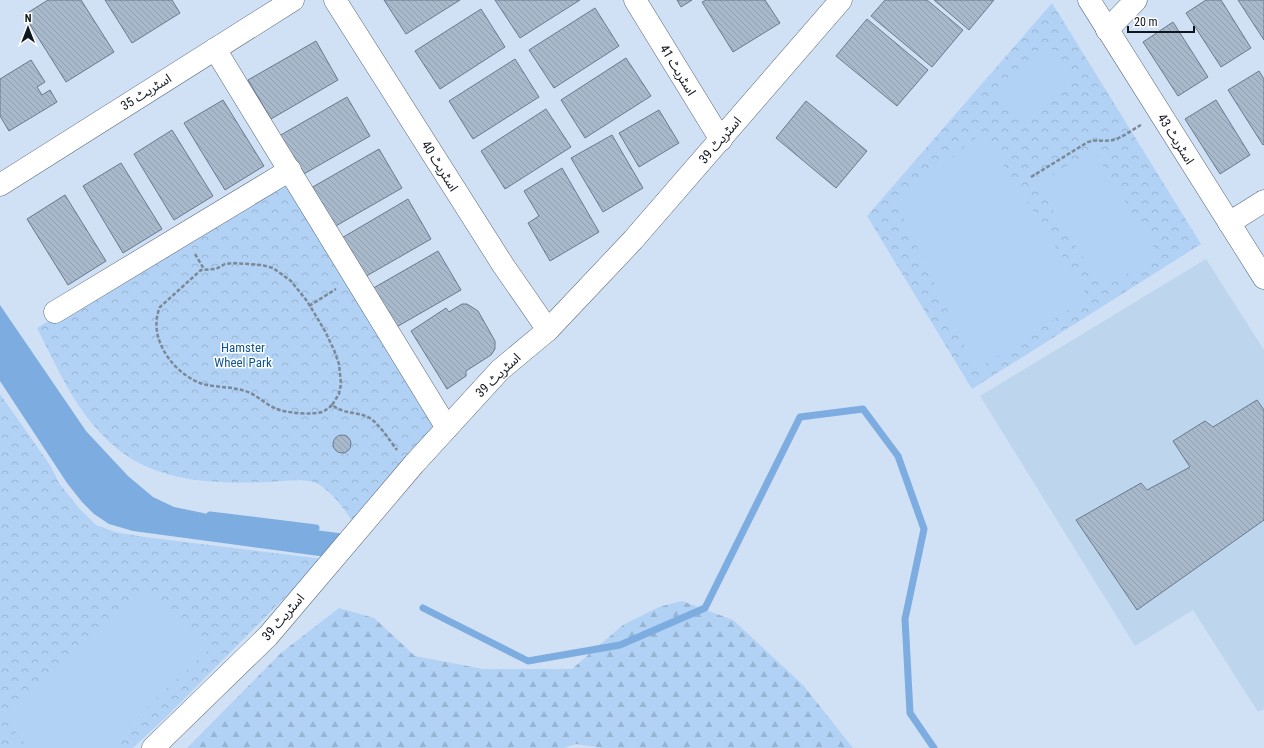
<svg xmlns="http://www.w3.org/2000/svg" width="1264" height="748" font-family="'Roboto Condensed','Noto Sans Arabic',sans-serif">
	<style>
		.built { fill: #bed5ee }
		.forest { fill: url(#forest-firs) }
		.park { fill: url(#park-crowns) }
		.pitch { fill: #b1d2f5 }
		.water { fill: #7dade0 }
		.lines { fill: none; stroke-linecap: round; stroke-linejoin: round }
		.stream { stroke: #7dade0; stroke-width: 7 }
		.building { fill: url(#building-back-hatch); stroke: #6a7a8c }
		.minor-casing { stroke: #59697a; stroke-width: 23 }
		.path { stroke: #7c8897; stroke-width: 2.5; stroke-dasharray: 4 2; stroke-linecap: butt }
		.minor { stroke: #fff; stroke-width: 22 }
		.labels { text-anchor: middle; dominant-baseline: central; stroke-width: 3; stroke-linejoin: round; paint-order: stroke }
		.street-label { font-size: 13px; fill: #10161d; stroke: #fff }
		.park-label { font-size: 13px; fill: #0d5592; stroke: #fff }
	</style>
	<defs>
		<pattern id="forest-firs" width="22" height="20" patternUnits="userSpaceOnUse"><rect width="22" height="20" fill="#b1d2f5"/><path d="M5 1l3.5 6h-7zM16 11l3.5 6h-7z" fill="#97b4d2"/></pattern>
		<pattern id="park-crowns" width="20" height="18" patternUnits="userSpaceOnUse"><rect width="20" height="18" fill="#b1d2f5"/><path d="M2 6a3 3 0 1 1 6 0M12 15a3 3 0 1 1 6 0" fill="none" stroke="#97b4d2"/></pattern>
		<pattern id="building-back-hatch" width="6" height="6" patternUnits="userSpaceOnUse"><rect width="6" height="6" fill="#a8b9cc"/><path d="M-1 5l2 2M0 0l6 6M5-1l2 2" fill="none" stroke="#909eaf"/></pattern>
	</defs>
	<rect width="100%" height="100%" fill="#d0e1f5"/>
	<polygon class="built" points="1206,259 1264,350 1264,709 1258,712 1193,610 1135,646 980,396"/>
	<polygon class="forest" points="682,601 733,620 803,685 853,748 603,748 576,744 564,748 187,748 281,653 339,608 374,618 415,656 483,669 572,669 623,625 659,607"/>
	<g class="park">
		<polygon points="1052,3 1201,244 972,389 867,216"/>
		<path d="M285,179L444,432L359,530C348,516 331,487 313,482C301,478 278,482 265,482C216,484 160,482 120,451C79,419 60,373 37,328Z"/>
		<polygon points="0,394 50,465 59,483 78,507 96,525 115,532 145,537 323,559 167,716 133,748 0,748"/>
	</g>
	<g class="pitch">
		<polygon points="1046,43 1078,77 1024,127 992,93"/>
		<polygon points="982,132 1088,297 976,370 897,205"/>
		<polygon points="1093,150 1158,254 1103,289 1037,185"/>
		<polygon points="147,591 207,651 104,748 29,748 3,717"/>
	</g>
	<polygon class="water" points="0,305 86,431 128,476 153,497 174,507 237,520 354,535 334,558 133,531 109,524 94,514 82,502 67,483 0,381"/>
	<g class="lines">
		<g class="stream">
			<polyline points="210,515 316,528"/>
			<polyline points="423,608 528,661 620,645 705,608 800,417 863,409 898,456 924,529 905,619 910,713 934,748"/>
		</g>
	</g>
	<g class="building">
		<polygon points="48,0 81,0 114,52 66,82 24,15"/>
		<polygon points="105,0 172,0 180,13 132,43"/>
		<polygon points="384,0 460,0 406,34"/>
		<polygon points="495,0 580,0 520,38"/>
		<polygon points="677,0 692,0 681,7"/>
		<polygon points="706,0 765,0 780,23 733,52 702,2"/>
		<polygon points="885,0 927,0 963,30 932,67 871,16"/>
		<polygon points="934,0 994,0 969,30"/>
		<polygon points="1206,0 1221,0 1251,48 1221,67 1186,13"/>
		<polygon points="1238,0 1264,0 1264,40"/>
		<polygon points="595,8 619,46 554,88 529,50"/>
		<polygon points="481,9 505,47 440,89 415,51"/>
		<polygon points="867,19 928,70 897,106 836,56"/>
		<polygon points="1173,22 1208,77 1178,96 1143,42"/>
		<polygon points="316,41 338,80 271,119 248,80"/>
		<polygon points="626,58 651,96 585,138 561,100"/>
		<polygon points="515,59 539,97 473,139 449,101"/>
		<polygon points="31,60 45,82 37,87 42,95 50,90 57,102 9,131 0,116 0,79"/>
		<polygon points="1259,71 1264,79 1264,144 1263,145 1228,90"/>
		<polygon points="347,97 370,136 302,175 279,136"/>
		<polygon points="223,100 264,166 225,190 184,123"/>
		<polygon points="1216,100 1250,155 1220,174 1185,119"/>
		<polygon points="806,101 867,151 836,188 776,138"/>
		<polygon points="546,109 571,147 505,189 481,151"/>
		<polygon points="659,110 679,143 639,167 619,133"/>
		<polygon points="172,130 213,196 174,220 134,154"/>
		<polygon points="612,135 643,188 603,212 571,158"/>
		<polygon points="379,149 402,188 334,227 311,188"/>
		<polygon points="121,163 162,229 123,253 83,186"/>
		<polygon points="562,168 599,232 550,261 528,223 539,216 524,191"/>
		<polygon points="65,195 106,261 68,285 27,219"/>
		<polygon points="408,199 431,239 363,278 340,239"/>
		<polygon points="438,251 461,290 393,329 370,290"/>
		<polygon points="462,304 467,304 478,311 495,341 495,349 491,355 466,371 466,376 447,389 411,331 446,308 449,312"/>
		<polygon points="1257,400 1264,410 1264,520 1137,610 1076,520 1141,483 1147,490 1190,467 1173,441 1205,421 1213,427"/>
		<circle cx="342" cy="444" r="9"/>
	</g>
	<g class="lines">
		<g class="minor-casing">
			<g id="minor">
				<polyline points="335,0 503,265 548,330"/>
				<polyline points="635,0 721,140"/>
				<polyline points="1089,0 1264,278"/>
				<polyline points="1107,30 1136,0"/>
				<polyline points="215,49 447,428"/>
				<polyline points="0,185 293,0"/>
				<polyline points="1229,223 1264,201"/>
				<polyline points="55,312 290,170"/>
				<polyline points="153,748 268,636 414,464 500,370 548,330 633,240 841,0"/>
			</g>
		</g>
		<g class="path">
			<path d="M1031,177L1088,142C1097,139 1104,142 1113,140C1122,138 1133,129 1141,125"/>
			<polyline points="195,254 204,269"/>
			<polyline points="309,306 336,289"/>
			<path d="M332,405C329,408 326,410 322,412C313,415 286,413 277,409C266,405 256,394 245,391C230,386 214,388 200,383C172,372 147,337 160,307L201,270L216,269L225,264L233,263L262,265L273,268L291,281L307,301L325,331L334,350L339,364L341,384L339,394L332,405C346,415 355,411 368,417C378,422 390,441 397,450"/>
		</g>
		<use href="#minor" class="minor"/>
	</g>
	<g class="labels">
		<g class="street-label">
			<text transform="translate(678 70) rotate(59)">اسٹریٹ 41</text>
			<text transform="translate(146 92) rotate(-32)">اسٹریٹ 35</text>
			<text transform="translate(1176 139) rotate(58)">اسٹریٹ 43</text>
			<text transform="translate(720 140) rotate(-49)">اسٹریٹ 39</text>
			<text transform="translate(440 166) rotate(58)">اسٹریٹ 40</text>
			<text transform="translate(498 375) rotate(-44)">اسٹریٹ 39</text>
			<text transform="translate(283 617) rotate(-49)">اسٹریٹ 39</text>
		</g>
		<g class="park-label">
			<text x="243" y="347">Hamster<tspan x="243" dy="15">Wheel Park</tspan></text>
		</g>
	</g>
	<g transform="translate(28 28)" stroke="#ffffff" stroke-width="3" paint-order="stroke">
	<path d="M0-3L7 15L0 10L-7 15Z" fill="#10161d"/>
	<text y="-6" font-size="11" font-weight="bold" text-anchor="middle" fill="#10161d">N</text>
	</g>
	<path d="M1128 26v6h66v-6" fill="none" stroke="#10161d" stroke-width="2"/>
	<text x="1134" y="26" font-size="12" fill="#10161d" stroke="#ffffff" stroke-width="3" paint-order="stroke">20 m</text>
</svg>
